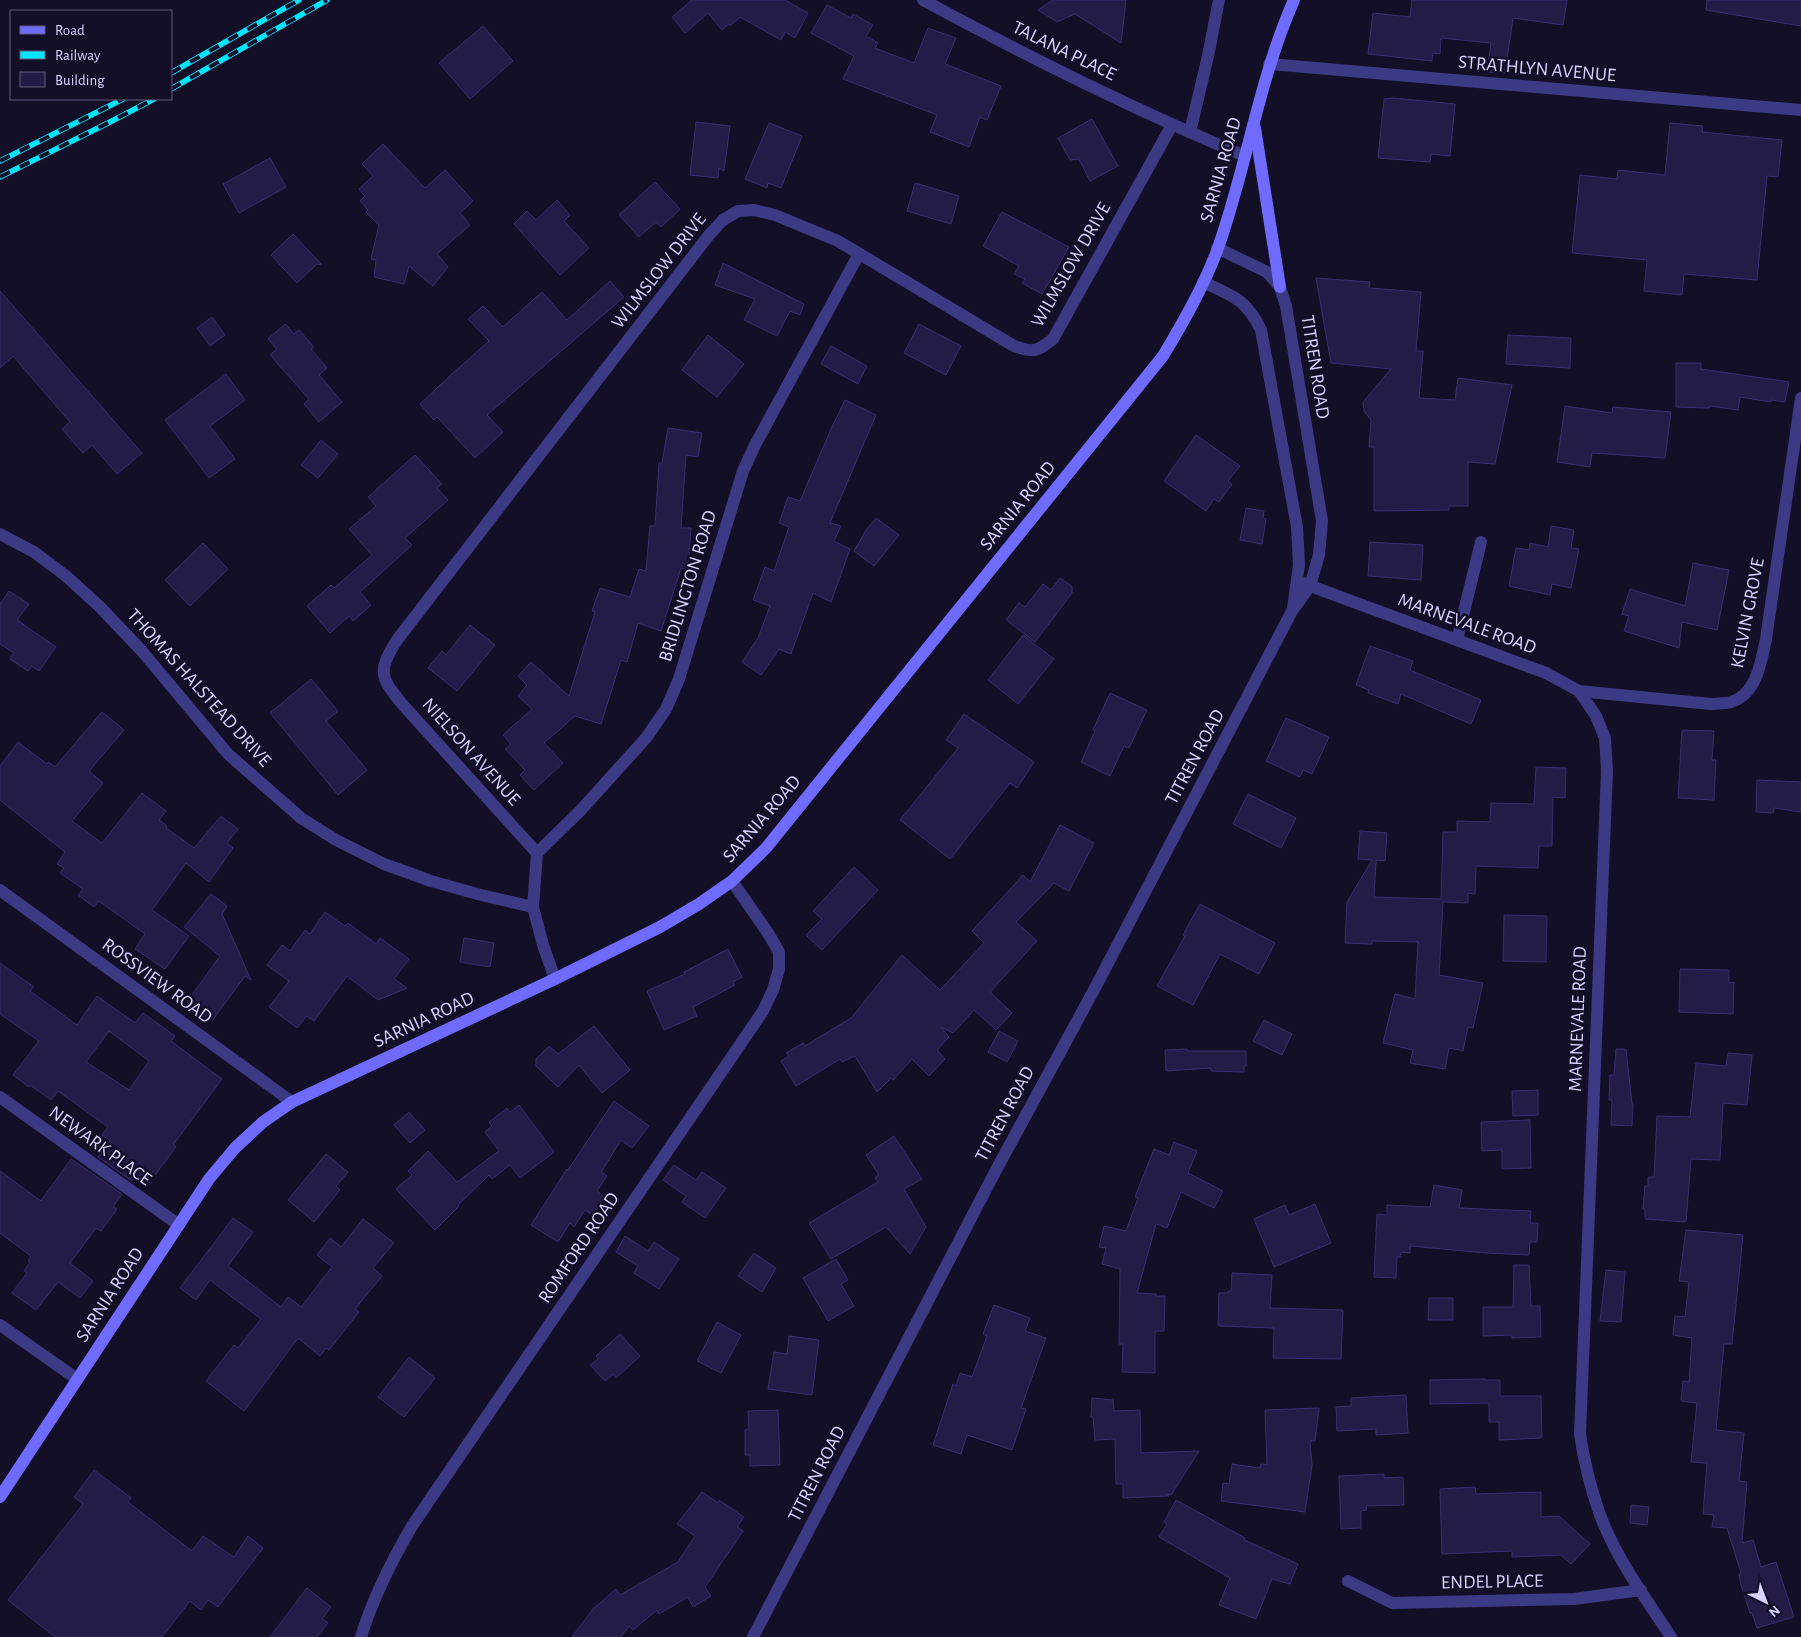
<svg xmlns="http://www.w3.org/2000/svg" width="1801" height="1637" font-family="'Alegreya Sans',sans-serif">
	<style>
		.building { fill: #241b47; stroke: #3b2d73; fill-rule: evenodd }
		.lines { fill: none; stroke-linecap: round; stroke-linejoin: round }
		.minor { stroke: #3d3a85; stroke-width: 12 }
		.tertiary { stroke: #3d3a85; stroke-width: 12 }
		.secondary { stroke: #6f6bff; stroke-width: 12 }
		.rail-casing { stroke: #00e5ff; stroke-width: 5.5 }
		.rail { stroke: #130f26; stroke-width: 4; stroke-dasharray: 11; stroke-linecap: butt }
		.labels { text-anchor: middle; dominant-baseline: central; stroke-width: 5; stroke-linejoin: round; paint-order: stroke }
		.street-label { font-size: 19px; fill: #d9d4ff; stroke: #130f26 }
	</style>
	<rect width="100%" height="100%" fill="#130f26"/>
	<g class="building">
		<polygon points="692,0 785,0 808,13 795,38 785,32 781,40 740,17 730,26 729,24 722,30 708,13 685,33 672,17"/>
		<polygon points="1053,0 1126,0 1121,43 1075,14 1057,22 1038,10"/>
		<polygon points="1412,0 1567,0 1563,25 1513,18 1505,73 1487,72 1491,43 1441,38 1440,54 1433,53 1432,61 1368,54 1373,13 1410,17"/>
		<polygon points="1707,0 1801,0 1801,26 1706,10"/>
		<polygon points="827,5 851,18 853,14 873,25 866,36 878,43 875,48 914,63 928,28 956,38 945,64 1001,86 987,120 980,117 969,147 930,132 937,115 843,79 854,56 811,33"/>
		<polygon points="483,26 513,61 470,99 439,63"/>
		<polygon points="1393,98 1455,104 1450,156 1431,154 1430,162 1378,158 1384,99"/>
		<polygon points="1092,119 1118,166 1090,181 1079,159 1070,160 1058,138"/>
		<polygon points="696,122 730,126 724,171 719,168 718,178 690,175"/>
		<polygon points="769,123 802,136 781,188 768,183 767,188 745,179"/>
		<polygon points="1670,123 1703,126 1702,132 1782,140 1778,177 1767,176 1757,280 1684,274 1682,295 1644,291 1647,260 1572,253 1580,175 1617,179 1618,170 1665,175"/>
		<polygon points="383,144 425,188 445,170 473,201 460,213 470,225 437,254 448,267 433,286 409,266 404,284 374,277 376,260 371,259 379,225 366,212 368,210 360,201 365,196 359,189 373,176 362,164"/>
		<polygon points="270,158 286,187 239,213 223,184"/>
		<polygon points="655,182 680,209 661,227 656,222 639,237 619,215"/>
		<polygon points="915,183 959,196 951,224 907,211"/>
		<polygon points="557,200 570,215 564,221 589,248 560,275 514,224 527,211 536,220"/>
		<polygon points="1002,212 1069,247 1042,294 1022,283 1025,279 1014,274 1019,266 983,246"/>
		<polygon points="293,234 322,265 317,264 297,283 271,255"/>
		<polygon points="723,263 804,304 800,315 790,311 777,336 744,320 755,299 715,285"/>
		<polygon points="1316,278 1370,282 1369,288 1421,292 1416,351 1423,351 1419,398 1455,400 1458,378 1512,385 1495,464 1468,462 1468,506 1449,506 1449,510 1374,511 1374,447 1369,447 1371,420 1364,411 1363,402 1391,369 1331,363"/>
		<polygon points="610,281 624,297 487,415 503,432 475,458 437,417 434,420 420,404 453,373 489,341 468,319 483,306 503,327 542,292 567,320"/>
		<polygon points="0,291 142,453 117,474 92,445 83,453 62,429 70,422 13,356 0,368"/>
		<polygon points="212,317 225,335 210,346 197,328"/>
		<polygon points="285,324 294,334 299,330 314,347 311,349 327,368 319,375 342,402 319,422 304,404 309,399 270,355 277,349 268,339"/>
		<polygon points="919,324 961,346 946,375 904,353"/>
		<polygon points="708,335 744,364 717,397 682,370"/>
		<polygon points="1508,335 1571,338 1570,368 1506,364"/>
		<polygon points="831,346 867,366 858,384 821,364"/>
		<polygon points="1676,363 1701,363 1701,369 1789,382 1785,402 1771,400 1771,402 1740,397 1738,410 1710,406 1709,408 1676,407"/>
		<polygon points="226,374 245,400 210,426 235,459 209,478 165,420"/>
		<polygon points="845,400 876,415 830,523 841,526 834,541 850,549 831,602 813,593 791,654 779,649 761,675 742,662 758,638 770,606 753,600 765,567 774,571 789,527 779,523 788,497 800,501 831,429"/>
		<polygon points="1565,406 1612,413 1613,407 1671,412 1665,458 1592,453 1590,467 1557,462"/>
		<polygon points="668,428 702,433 698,457 686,455 681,528 691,528 688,569 681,568 661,631 638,623 627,662 621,660 601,724 575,716 544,743 563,763 534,790 520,775 525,770 505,749 511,744 503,735 532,709 518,696 527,685 518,676 531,662 569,696 595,612 592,611 600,588 630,597 639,569 646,571 650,526 655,526 659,463 662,463"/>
		<polygon points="1196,435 1240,466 1228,481 1232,484 1219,502 1214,499 1206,511 1164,481"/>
		<polygon points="321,440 338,454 318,478 301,465"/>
		<polygon points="415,455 442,484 437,488 448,500 405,538 412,545 360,592 371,605 353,621 349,616 330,633 307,606 331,585 334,588 372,555 349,529 376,506 368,497"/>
		<polygon points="1246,508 1264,511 1263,518 1266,519 1262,544 1240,540"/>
		<polygon points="876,518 899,535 874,566 854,551 866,530"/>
		<polygon points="1551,526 1574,530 1571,548 1579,549 1571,588 1552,584 1550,595 1509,586 1516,548 1529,550 1530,543 1548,547"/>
		<polygon points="1370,542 1423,545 1421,580 1368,576"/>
		<polygon points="203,543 228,569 190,606 165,580"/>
		<polygon points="1693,563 1729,570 1717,630 1682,622 1679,648 1624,631 1629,616 1622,614 1630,589 1685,606"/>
		<polygon points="1060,578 1072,586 1072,593 1035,642 1006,620 1019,603 1025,607 1043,584 1051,590"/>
		<polygon points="9,591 29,604 17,620 56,647 39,671 32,666 28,671 10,659 14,653 0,644 0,604"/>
		<polygon points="470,625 495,645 457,691 428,668 442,651 446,655"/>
		<polygon points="1023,635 1054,659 1018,704 988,680"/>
		<polygon points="1370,646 1413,661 1410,670 1481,700 1471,724 1401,694 1398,704 1368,693 1369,690 1356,685"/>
		<polygon points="311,679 338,711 326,721 367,770 338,795 270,713"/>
		<polygon points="1110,693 1147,710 1129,748 1124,746 1110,776 1081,762 1095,731 1093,730"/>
		<polygon points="102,712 124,730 89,771 103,783 72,821 102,843 142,793 166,811 159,820 167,826 166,828 194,848 221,816 238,829 227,843 233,848 209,882 186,863 152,910 189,936 165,969 135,949 145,934 99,901 94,907 78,895 83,889 60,873 64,868 57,864 65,852 0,800 0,766 18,742 47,764 48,762 55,767"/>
		<polygon points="964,714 1034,762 1017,788 1010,783 950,859 900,820 958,748 946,740"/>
		<polygon points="1286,718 1329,737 1312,774 1303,770 1300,777 1266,761"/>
		<polygon points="1682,730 1714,731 1712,760 1716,760 1714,800 1678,798"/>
		<polygon points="1536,767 1566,768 1565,798 1553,797 1552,846 1539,846 1538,868 1476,866 1475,894 1468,893 1468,903 1443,902 1439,975 1483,983 1473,1028 1468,1027 1463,1051 1449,1048 1445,1069 1410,1063 1413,1050 1383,1043 1395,994 1415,999 1418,942 1372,941 1372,944 1345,943 1347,902 1372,860 1358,859 1360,831 1387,833 1385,861 1376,860 1374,897 1441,899 1443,832 1457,832 1457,821 1490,822 1491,803 1534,804"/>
		<polygon points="1757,780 1801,782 1801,812 1774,808 1773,813 1756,812"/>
		<polygon points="1248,794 1296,818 1281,848 1233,824"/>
		<polygon points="1060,825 1094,843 1069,891 1054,883 1016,922 1037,941 990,992 1012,1013 996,1030 974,1010 953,1033 941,1027 949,1037 937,1050 945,1059 929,1076 912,1059 893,1080 891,1078 877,1092 855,1056 842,1062 840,1059 796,1086 781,1061 789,1056 786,1053 803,1043 805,1046 851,1018 902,955 940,990 984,943 972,931 1023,875 1030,882"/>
		<polygon points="854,867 878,890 822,950 806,935 822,919 813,911"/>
		<polygon points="211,894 227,906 222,914 251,980 245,976 212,1021 187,1002 220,956 184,927"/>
		<polygon points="1200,904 1275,943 1259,974 1220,954 1193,1005 1157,986 1185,936 1183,935"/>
		<polygon points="325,912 345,926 348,923 376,944 380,938 409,959 394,979 407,988 378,1000 347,976 314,1021 307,1016 297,1028 269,1007 289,981 267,965 282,945 290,951 305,930 310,934"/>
		<polygon points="1504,915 1547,916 1546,962 1503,961"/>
		<polygon points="464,938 494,943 490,967 460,962"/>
		<polygon points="728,949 742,977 733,982 735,985 693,1007 697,1016 664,1030 647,991 685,974 684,972"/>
		<path d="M0,963L34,987L30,991L77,1025L97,996L135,1023L143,1013L175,1036L171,1041L222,1079L173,1145L176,1147L148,1184L136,1175L132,1181L98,1157L110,1141L102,1135L108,1127L58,1091L51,1100L30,1085L29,1087L13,1075L39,1041L0,1014ZM109,1031L149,1061L129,1090L86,1062Z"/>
		<polygon points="1680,969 1729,970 1729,983 1734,982 1733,1014 1679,1012"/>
		<polygon points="1264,1020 1292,1034 1282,1055 1253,1041"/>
		<polygon points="594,1026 630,1070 602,1093 579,1065 558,1087 536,1066 536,1059 549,1046 558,1054"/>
		<polygon points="999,1031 1018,1041 1007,1062 988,1052"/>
		<polygon points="1187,1049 1188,1051 1246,1051 1246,1066 1244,1066 1244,1072 1211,1071 1211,1068 1166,1071 1165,1050"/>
		<polygon points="1616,1049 1626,1049 1632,1104 1633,1104 1632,1126 1611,1125 1612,1100 1609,1100 1610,1075 1614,1075"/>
		<polygon points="1728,1053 1752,1055 1747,1105 1723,1103 1720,1160 1691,1159 1686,1222 1645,1219 1645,1209 1643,1209 1645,1186 1648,1186 1648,1177 1654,1177 1657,1116 1690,1117 1696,1063 1726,1066"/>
		<polygon points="1538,1090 1538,1115 1513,1116 1512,1091"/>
		<polygon points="614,1101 649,1126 632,1148 621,1140 601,1172 607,1176 597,1191 605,1197 593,1215 585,1210 574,1227 570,1223 558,1242 531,1225 567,1169 568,1170"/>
		<polygon points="519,1105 554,1152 520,1178 510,1165 492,1179 489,1175 458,1205 459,1206 435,1230 396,1189 412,1175 408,1171 428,1151 457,1182 499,1151 485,1132 492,1126 489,1122 507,1108 510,1112"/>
		<polygon points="409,1112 425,1130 410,1143 394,1125"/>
		<polygon points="1530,1120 1531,1168 1502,1169 1502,1150 1482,1151 1481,1122"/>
		<polygon points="894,1136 922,1179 904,1189 926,1227 910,1254 886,1227 831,1259 809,1223 878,1182 875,1178 879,1175 866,1155"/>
		<polygon points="1174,1142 1197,1151 1188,1173 1223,1191 1214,1208 1181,1192 1167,1228 1156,1224 1137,1293 1156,1294 1156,1296 1165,1296 1164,1331 1155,1331 1155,1373 1122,1372 1123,1344 1119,1344 1120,1269 1102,1264 1106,1248 1099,1247 1104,1226 1126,1231 1138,1198 1135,1197 1154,1149 1169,1155"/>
		<polygon points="326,1154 348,1172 336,1186 340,1190 314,1222 288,1200"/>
		<polygon points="71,1159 122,1194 113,1207 117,1209 101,1231 96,1228 70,1263 93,1281 80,1298 58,1282 36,1310 12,1293 27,1273 24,1271 30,1262 28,1261 31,1256 0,1233 0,1171 41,1201"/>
		<polygon points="674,1165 696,1180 702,1172 726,1188 705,1218 682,1202 686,1196 663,1180"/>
		<polygon points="1434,1185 1462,1190 1459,1208 1531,1211 1530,1223 1538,1223 1537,1242 1530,1242 1529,1255 1486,1253 1410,1246 1410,1253 1401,1252 1400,1257 1397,1257 1396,1278 1374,1277 1377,1214 1387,1215 1387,1205 1430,1207"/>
		<polygon points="1315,1204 1331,1243 1274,1267 1254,1219 1285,1205 1289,1215"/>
		<polygon points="233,1218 253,1232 228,1266 281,1307 288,1297 301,1307 332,1267 317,1255 330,1238 341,1247 363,1219 394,1243 373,1268 382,1276 355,1309 359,1312 329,1350 326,1348 320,1356 298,1338 244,1411 206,1381 234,1345 238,1348 261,1319 210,1280 196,1300 180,1288"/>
		<polygon points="1686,1230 1743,1235 1732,1344 1724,1344 1716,1430 1744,1433 1739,1481 1747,1482 1742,1543 1753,1540 1761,1567 1776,1562 1794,1617 1757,1628 1752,1613 1750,1613 1740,1582 1739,1574 1741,1573 1727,1528 1712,1527 1714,1515 1703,1514 1707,1463 1691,1462 1697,1403 1681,1401 1683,1381 1689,1382 1692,1338 1673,1335 1675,1316 1685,1317 1689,1282 1679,1281"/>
		<polygon points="625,1236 648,1251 654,1242 679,1259 659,1289 634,1273 638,1266 616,1252"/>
		<polygon points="754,1253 776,1268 762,1292 738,1276"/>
		<polygon points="836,1259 848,1280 841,1284 854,1306 828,1321 803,1278"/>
		<polygon points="1514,1265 1529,1265 1531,1306 1540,1306 1541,1337 1512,1338 1512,1335 1483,1336 1483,1307 1513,1307"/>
		<polygon points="1606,1270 1625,1272 1621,1322 1600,1321"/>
		<polygon points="1232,1273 1272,1275 1270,1308 1343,1310 1341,1359 1273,1358 1274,1328 1218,1326 1219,1293 1228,1293 1228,1291 1231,1291"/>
		<polygon points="1429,1298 1453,1298 1453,1320 1428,1320"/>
		<polygon points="994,1305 1030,1318 1025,1331 1046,1338 1021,1408 1026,1409 1012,1450 967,1435 961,1454 933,1445 953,1384 956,1386 960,1373 972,1377 987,1336 983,1334"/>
		<polygon points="717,1322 741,1335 721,1373 697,1361"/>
		<polygon points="620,1334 640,1356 616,1378 613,1374 605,1381 590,1365 598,1359 596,1356"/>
		<polygon points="789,1336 819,1340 812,1395 768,1389 774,1352 787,1354"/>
		<polygon points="409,1357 435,1378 404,1417 378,1397"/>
		<polygon points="1485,1379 1485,1380 1500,1380 1500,1396 1541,1396 1542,1438 1499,1440 1499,1422 1489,1422 1489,1403 1430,1404 1430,1380"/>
		<polygon points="1406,1395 1408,1433 1376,1435 1376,1429 1337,1431 1336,1407 1351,1406 1351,1398"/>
		<polygon points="1092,1398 1113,1400 1114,1411 1140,1410 1141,1453 1199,1451 1171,1495 1165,1494 1169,1496 1123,1498 1123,1484 1116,1484 1115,1439 1095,1440 1093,1417 1091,1417"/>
		<polygon points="1319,1408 1315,1441 1310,1441 1312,1465 1305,1512 1221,1501 1223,1483 1229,1484 1232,1464 1260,1468 1261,1464 1267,1465 1265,1410"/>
		<polygon points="778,1410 780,1465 750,1466 750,1455 745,1455 745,1430 749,1429 748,1411"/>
		<polygon points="94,1470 131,1498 128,1502 192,1551 203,1536 234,1557 248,1536 263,1548 218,1607 208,1600 201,1610 190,1601 162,1637 55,1637 8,1600 83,1504 74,1497"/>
		<polygon points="1384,1474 1384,1478 1403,1477 1404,1505 1366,1506 1367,1510 1361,1511 1361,1528 1341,1529 1339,1476"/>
		<polygon points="1475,1487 1476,1494 1541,1492 1541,1517 1559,1516 1590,1544 1571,1564 1561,1555 1512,1557 1512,1551 1442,1554 1440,1489"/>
		<polygon points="702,1492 718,1503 719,1500 744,1517 737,1527 743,1531 705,1587 711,1596 693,1607 688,1597 659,1614 657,1610 633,1630 629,1626 621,1637 572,1637 593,1609 616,1589 620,1595 678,1562 695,1536 677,1524"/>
		<polygon points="1176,1500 1245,1538 1244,1540 1298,1564 1290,1584 1272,1579 1256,1619 1219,1605 1230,1578 1159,1537 1167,1524 1164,1522"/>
		<polygon points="1631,1505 1649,1507 1647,1525 1630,1523"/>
		<polygon points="307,1588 331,1607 322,1619 328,1623 317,1637 270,1637"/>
	</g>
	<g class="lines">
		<g class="minor">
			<path d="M923,0C1028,57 1135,110 1245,156"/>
			<polyline points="1269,64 1801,110"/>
			<polyline points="1190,132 1208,56 1219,0"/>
			<polyline points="0,534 34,552 66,576 99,606 141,650 228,754 301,818 336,840 384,864 431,881 481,895 533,907"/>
			<path d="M1297,581L1546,673L1579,691L1596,716L1605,738L1607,771L1580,1434C1584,1461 1590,1486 1599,1512C1615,1557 1645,1597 1671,1637"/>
			<polyline points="1457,640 1481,542"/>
			<path d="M1579,691L1711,704C1717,703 1725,704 1731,702C1757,694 1761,662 1766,639L1801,398"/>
			<path d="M537,853L403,705C380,677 377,672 397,640L709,235L723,220L738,211L754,210L775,215L838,241L1014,346C1034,353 1036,352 1053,339L1172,125"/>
			<polyline points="0,890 292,1102"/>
			<polyline points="555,979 543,945 533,907 537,853 580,811 646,738 666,709 679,679 743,471 755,445 859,254"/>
			<polyline points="0,1097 179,1225"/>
			<polyline points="0,1325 77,1379"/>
			<polyline points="1348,1581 1392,1603 1574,1599 1641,1590"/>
			<path d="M361,1637C373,1597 391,1562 412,1526L763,1011L773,990L779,969V952L768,933L732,881"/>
		</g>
		<g class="tertiary">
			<path d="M1203,282C1233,296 1246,299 1261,330L1297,527L1299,565L1293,608"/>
			<polyline points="753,1637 995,1172 1095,988 1292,611 1310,586 1319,555 1322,521 1286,306 1280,287 1267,272 1217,248"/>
		</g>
		<g class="secondary">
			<polyline points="1255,128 1280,287"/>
			<path d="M0,1497L209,1179L235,1148L263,1122L292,1102L555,979L660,927L699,904L732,881L766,848L1163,356C1184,321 1204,286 1218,248C1247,166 1259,79 1294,0"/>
		</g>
		<g class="rail-casing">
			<g id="rail">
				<polyline points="171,73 299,0"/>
				<polyline points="171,89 327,0"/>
				<polyline points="0,161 123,99"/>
				<polyline points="0,177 110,122 154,99"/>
			</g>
		</g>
		<use href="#rail" class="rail"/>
	</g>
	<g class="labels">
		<g class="street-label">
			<text transform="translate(1064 51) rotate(26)">TALANA PLACE</text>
			<text transform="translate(1537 69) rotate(5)">STRATHLYN AVENUE</text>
			<text transform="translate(1221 170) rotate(-74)">SARNIA ROAD</text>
			<text transform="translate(1071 265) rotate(-60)">WILMSLOW DRIVE</text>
			<text transform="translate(659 271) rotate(-52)">WILMSLOW DRIVE</text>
			<text transform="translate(1315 367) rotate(81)">TITREN ROAD</text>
			<text transform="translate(1018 506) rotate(-51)">SARNIA ROAD</text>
			<text transform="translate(688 586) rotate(-73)">BRIDLINGTON ROAD</text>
			<text transform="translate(1748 613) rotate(-79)">KELVIN GROVE</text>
			<text transform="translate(1467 624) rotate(20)">MARNEVALE ROAD</text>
			<text transform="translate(199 688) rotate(48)">THOMAS HALSTEAD DRIVE</text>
			<text transform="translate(471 752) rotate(48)">NIELSON AVENUE</text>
			<text transform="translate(1195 757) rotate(-62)">TITREN ROAD</text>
			<text transform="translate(762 819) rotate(-49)">SARNIA ROAD</text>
			<text transform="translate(157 981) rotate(36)">ROSSVIEW ROAD</text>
			<text transform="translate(1578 1019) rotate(-88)">MARNEVALE ROAD</text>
			<text transform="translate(424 1020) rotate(-25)">SARNIA ROAD</text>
			<text transform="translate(1005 1114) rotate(-62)">TITREN ROAD</text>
			<text transform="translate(100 1146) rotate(36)">NEWARK PLACE</text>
			<text transform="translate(579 1248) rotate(-56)">ROMFORD ROAD</text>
			<text transform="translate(110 1295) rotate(-57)">SARNIA ROAD</text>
			<text transform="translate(817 1474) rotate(-63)">TITREN ROAD</text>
			<text transform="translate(1492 1582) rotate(-1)">ENDEL PLACE</text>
		</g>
	</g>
	<rect x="10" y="10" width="162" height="90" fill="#130f26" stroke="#625e7d"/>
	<rect x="20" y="26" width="25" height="8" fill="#6f6bff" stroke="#625e7d"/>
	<text x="55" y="35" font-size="15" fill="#d9d4ff">Road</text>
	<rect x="20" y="51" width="25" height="8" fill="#00e5ff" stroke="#625e7d"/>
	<text x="55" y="60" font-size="15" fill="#d9d4ff">Railway</text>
	<rect x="20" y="72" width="25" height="15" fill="#241b47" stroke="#625e7d"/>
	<text x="55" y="85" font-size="15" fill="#d9d4ff">Building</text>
	<g transform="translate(1766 1602) rotate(138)" stroke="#130f26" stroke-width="4" paint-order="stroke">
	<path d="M0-4L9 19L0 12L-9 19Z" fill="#d9d4ff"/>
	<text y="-8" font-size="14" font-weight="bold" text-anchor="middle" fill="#d9d4ff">N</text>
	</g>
</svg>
